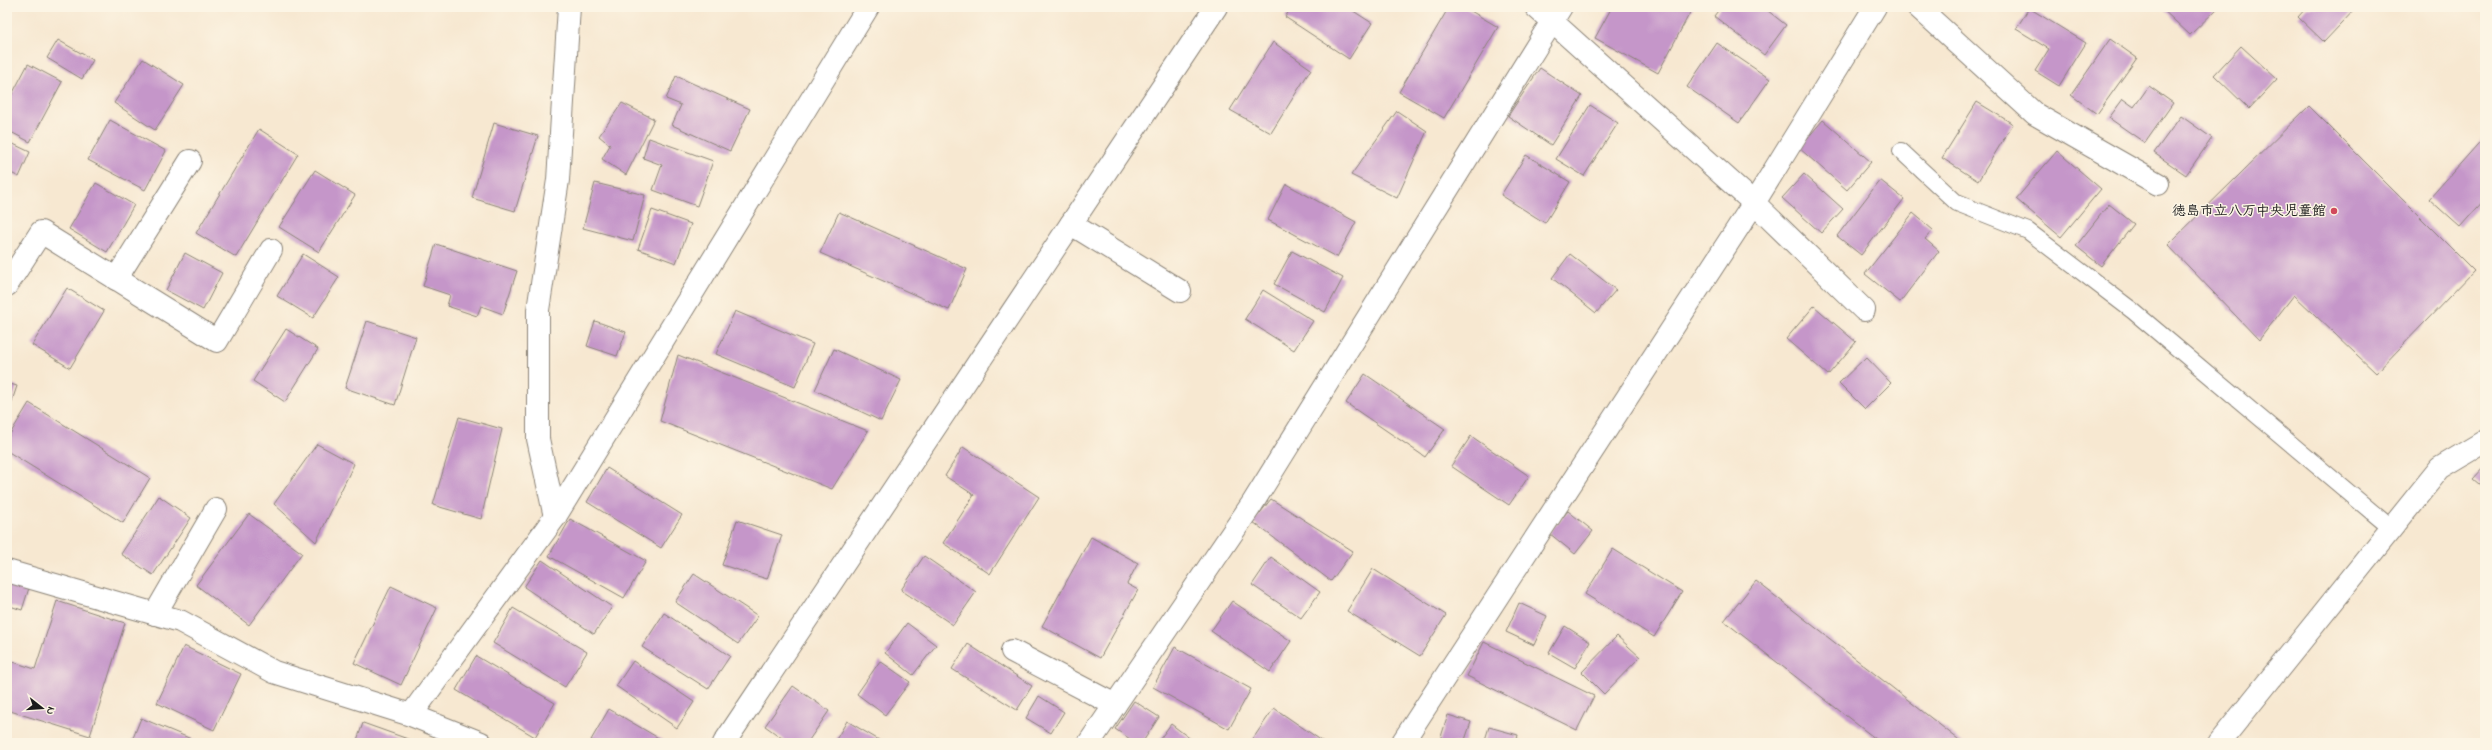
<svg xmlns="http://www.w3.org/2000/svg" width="2492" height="750" font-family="'Indie Flower','Klee One',sans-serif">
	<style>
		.building { fill: #c596c9 }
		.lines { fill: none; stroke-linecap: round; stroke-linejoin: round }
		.lane-casing { stroke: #8a8276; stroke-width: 18 }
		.street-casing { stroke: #8a8276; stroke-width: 24 }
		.lane { stroke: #fff; stroke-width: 16 }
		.street { stroke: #fff; stroke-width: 22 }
		.poi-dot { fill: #d1495b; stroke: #fcf5e5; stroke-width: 1.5 }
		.labels { text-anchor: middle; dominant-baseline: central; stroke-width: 3; stroke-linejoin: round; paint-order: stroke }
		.poi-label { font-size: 14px; font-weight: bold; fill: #1c1c1c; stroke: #fcf5e5; text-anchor: end }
	</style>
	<rect width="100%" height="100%" fill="#fcf5e5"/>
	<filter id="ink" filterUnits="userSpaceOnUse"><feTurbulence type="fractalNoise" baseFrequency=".025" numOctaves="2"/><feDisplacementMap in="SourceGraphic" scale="8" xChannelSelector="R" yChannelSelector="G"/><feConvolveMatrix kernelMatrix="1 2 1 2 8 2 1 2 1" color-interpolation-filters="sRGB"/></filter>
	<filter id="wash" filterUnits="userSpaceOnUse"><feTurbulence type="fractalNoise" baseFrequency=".012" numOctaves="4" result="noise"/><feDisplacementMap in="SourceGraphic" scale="16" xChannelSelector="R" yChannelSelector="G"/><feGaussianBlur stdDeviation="0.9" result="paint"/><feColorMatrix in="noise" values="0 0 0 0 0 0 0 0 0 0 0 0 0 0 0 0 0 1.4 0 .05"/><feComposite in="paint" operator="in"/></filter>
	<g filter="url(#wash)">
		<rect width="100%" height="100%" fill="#f7e8d1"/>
		<g id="blocks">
			<g class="building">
				<polygon points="1292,7 1347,7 1372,23 1349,59 1285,17"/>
				<polygon points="1449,7 1464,7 1498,27 1444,118 1399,92"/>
				<polygon points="1612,7 1693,7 1658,73 1595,38"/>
				<polygon points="1721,7 1763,7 1786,25 1764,55 1714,16"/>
				<polygon points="2160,7 2219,7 2190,35"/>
				<polygon points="2307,7 2357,7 2324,42 2298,17"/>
				<polygon points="2029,8 2086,43 2059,86 2035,71 2049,49 2016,29"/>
				<polygon points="2110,39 2137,58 2097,114 2071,95"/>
				<polygon points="58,40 93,60 82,79 47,58"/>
				<polygon points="1273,42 1311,69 1271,133 1230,110"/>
				<polygon points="1717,43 1770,79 1739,123 1687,87"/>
				<polygon points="2241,46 2277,79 2249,109 2214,75"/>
				<polygon points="143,59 184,85 155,130 114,103"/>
				<polygon points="28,64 62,82 30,142 7,130 7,104"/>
				<polygon points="1540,68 1582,96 1551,145 1508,116"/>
				<polygon points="676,76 750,109 730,151 672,125 681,105 666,99"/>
				<polygon points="2149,86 2173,103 2145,143 2109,118 2123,99 2134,107"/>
				<polygon points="1977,102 2013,124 1978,181 1942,158"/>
				<polygon points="622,103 654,119 626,175 602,159 610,145 599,136"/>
				<polygon points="1590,105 1618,123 1584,176 1556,159"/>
				<polygon points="2309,106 2474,271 2376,373 2294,295 2259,340 2168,245"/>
				<polygon points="1397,111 1427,131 1397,198 1351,175"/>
				<polygon points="2181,116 2212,138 2186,175 2154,153"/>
				<polygon points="110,120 166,151 145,190 88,160"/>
				<polygon points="1823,120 1871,162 1847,190 1799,148"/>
				<polygon points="494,123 538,136 515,211 472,198"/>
				<polygon points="259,129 298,154 236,257 196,233"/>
				<polygon points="2485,136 2485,199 2460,227 2429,199"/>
				<polygon points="649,138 713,161 697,206 653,190 662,165 643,158"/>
				<polygon points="7,141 30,152 19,177 7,171"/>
				<polygon points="2057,151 2101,189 2061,237 2016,199"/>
				<polygon points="1526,155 1570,182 1545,223 1501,195"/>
				<polygon points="315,170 355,195 319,252 279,227"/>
				<polygon points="1804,174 1843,209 1821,233 1782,198"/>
				<polygon points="1880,180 1904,199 1861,255 1837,236"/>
				<polygon points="96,183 134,205 107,252 69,229"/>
				<polygon points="595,183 645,195 633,241 583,228"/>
				<polygon points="1286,184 1356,222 1337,257 1268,220"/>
				<polygon points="2109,204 2134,224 2101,266 2076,246"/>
				<polygon points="652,210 691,224 676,263 638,249"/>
				<polygon points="839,212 967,269 949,310 820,253"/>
				<polygon points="1913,213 1933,230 1925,239 1939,251 1900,302 1865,274"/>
				<polygon points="436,244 517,271 503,314 481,306 477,316 447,306 450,295 423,286"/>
				<polygon points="1292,251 1343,278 1325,312 1274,284"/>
				<polygon points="185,253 222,273 203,310 166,290"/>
				<polygon points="303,254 339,277 313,318 277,296"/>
				<polygon points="1570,254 1616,290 1596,313 1552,278"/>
				<polygon points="67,288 104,311 70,368 32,345"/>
				<polygon points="1263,290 1313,321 1294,350 1245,319"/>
				<polygon points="1814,306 1856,342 1828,375 1786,339"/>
				<polygon points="735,311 813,344 795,387 716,354"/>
				<polygon points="367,321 416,337 395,405 345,388"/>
				<polygon points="595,321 626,332 617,356 587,346"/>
				<polygon points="286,329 318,349 285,402 253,381"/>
				<polygon points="834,349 901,380 881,421 815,390"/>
				<polygon points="678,355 868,431 832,489 660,421"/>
				<polygon points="1866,357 1891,383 1865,409 1839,383"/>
				<polygon points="1365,374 1445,429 1425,457 1346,403"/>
				<polygon points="7,383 17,386 7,416"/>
				<polygon points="29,403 150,478 123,523 7,451 7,439"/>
				<polygon points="459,417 502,429 481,519 433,505"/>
				<polygon points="1471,436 1529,476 1509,505 1451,466"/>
				<polygon points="317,444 354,464 316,542 274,504"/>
				<polygon points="963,447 1039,497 990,574 943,543 974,495 945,476"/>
				<polygon points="2485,466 2485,489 2473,479"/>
				<polygon points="607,468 682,515 661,548 587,502"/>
				<polygon points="159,496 191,518 153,575 121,554"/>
				<polygon points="1271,499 1353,551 1331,581 1253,522"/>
				<polygon points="1568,511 1593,531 1575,554 1549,533"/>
				<polygon points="249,514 302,553 249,625 196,585"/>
				<polygon points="570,519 646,561 624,598 549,556"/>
				<polygon points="737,520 782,535 767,579 722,565"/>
				<polygon points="1091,537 1138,563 1127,584 1138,590 1100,658 1042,626"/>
				<polygon points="1613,549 1682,592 1654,637 1585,594"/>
				<polygon points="924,556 976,592 953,625 901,590"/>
				<polygon points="1271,557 1320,592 1301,618 1252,585"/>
				<polygon points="542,560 612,607 594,634 524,587"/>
				<polygon points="1373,569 1446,615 1420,656 1347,611"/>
				<polygon points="694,574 758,616 738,644 675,602"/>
				<polygon points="1756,581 1963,743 1881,743 1724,621"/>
				<polygon points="7,582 29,588 22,610 7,605"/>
				<polygon points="391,586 437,608 401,685 354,663"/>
				<polygon points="57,601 125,623 90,736 7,710 7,660 35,669"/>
				<polygon points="1232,601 1291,641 1270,672 1211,631"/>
				<polygon points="1519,603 1547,616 1534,645 1506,632"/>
				<polygon points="513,608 587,652 565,687 493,643"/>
				<polygon points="664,613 730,656 708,689 642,647"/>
				<polygon points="907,623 936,645 913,675 885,653"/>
				<polygon points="1565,626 1590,642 1575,668 1549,653"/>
				<polygon points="1617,636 1640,657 1604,694 1582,672"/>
				<polygon points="1484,642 1594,696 1577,730 1467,676"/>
				<polygon points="968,644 1032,686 1017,710 952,669"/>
				<polygon points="184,646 241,674 214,730 157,703"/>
				<polygon points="1175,647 1251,689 1229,729 1153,687"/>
				<polygon points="476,656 555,703 535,737 456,690"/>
				<polygon points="633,661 694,702 677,728 616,686"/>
				<polygon points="880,661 910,682 885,715 857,694"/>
				<polygon points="793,686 829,711 807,743 789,743 765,726"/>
				<polygon points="1039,696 1064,712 1051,733 1026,718"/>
				<polygon points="1134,701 1159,717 1142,743 1136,743 1115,729"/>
				<polygon points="1274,708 1325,743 1250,743"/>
				<polygon points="609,709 667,743 597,743 591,740"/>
				<polygon points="1448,715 1471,722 1464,743 1439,743"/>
				<polygon points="141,718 201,743 131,743"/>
				<polygon points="847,721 884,743 834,743"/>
				<polygon points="363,723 419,743 356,743"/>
				<polygon points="1171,724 1196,743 1157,743"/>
				<polygon points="1489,727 1518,735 1516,743 1484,743"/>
			</g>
		</g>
	</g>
	<g filter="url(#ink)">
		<use href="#blocks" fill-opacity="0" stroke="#8a8276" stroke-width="1"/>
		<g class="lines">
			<g class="lane-casing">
				<polyline id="lane" points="1901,151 1957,203 2028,231 2133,311 2391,528"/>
			</g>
			<g class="street-casing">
				<g id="street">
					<polyline points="1536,7 1754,203 1864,310"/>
					<polyline points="1918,7 2035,114 2158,184"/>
					<polyline points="1071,224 1180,291"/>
					<polyline points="116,279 190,161"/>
					<polyline points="7,285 41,232 217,341 271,250"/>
					<polyline points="555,517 538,439 538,310 558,180 569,7"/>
					<polyline points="7,571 180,621 274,672 411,715 481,743"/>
					<polyline points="155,614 216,509"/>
					<polyline points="1012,651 1115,705"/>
					<polyline points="411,715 555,517 868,7"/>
					<polyline points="724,743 1216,7"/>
					<polyline points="1089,743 1252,504 1561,7"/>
					<polyline points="1402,743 1754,203 1875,7"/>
					<polyline points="2219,743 2440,468 2485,441"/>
				</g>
			</g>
			<use href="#lane" class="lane"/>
			<use href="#street" class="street"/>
		</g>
	</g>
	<circle class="poi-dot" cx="2334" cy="211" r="4"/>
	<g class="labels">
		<g class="poi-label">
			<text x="2326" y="211">徳島市立八万中央児童館</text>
		</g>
	</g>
	<rect width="2492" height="750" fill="none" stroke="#fcf5e5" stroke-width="24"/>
	<g transform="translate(42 708) rotate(107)" stroke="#fcf5e5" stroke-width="3" paint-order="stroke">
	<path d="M0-3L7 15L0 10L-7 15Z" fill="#1c1c1c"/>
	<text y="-6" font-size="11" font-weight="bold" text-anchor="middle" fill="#1c1c1c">N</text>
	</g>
</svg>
